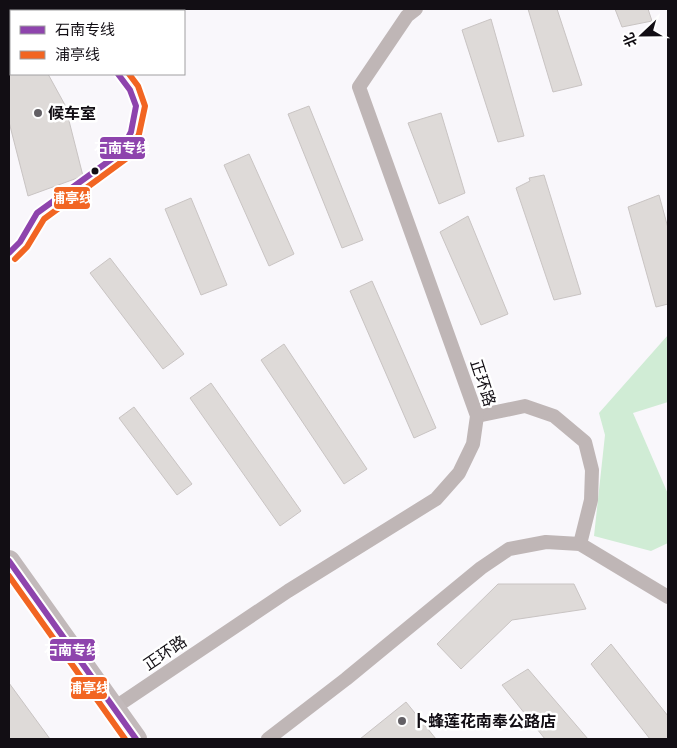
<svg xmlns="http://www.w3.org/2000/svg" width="677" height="748" font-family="'Space Grotesk','Noto Sans SC',sans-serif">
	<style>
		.green { fill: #d0ecd5 }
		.building { fill: #dedad8; stroke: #c9c4c3 }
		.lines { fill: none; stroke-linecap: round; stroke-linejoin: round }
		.street { stroke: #bfb6b6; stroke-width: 14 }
		.primary { stroke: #c2b9ba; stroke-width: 22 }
		.bus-1-casing { stroke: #fff; stroke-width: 10 }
		.bus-2-casing { stroke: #fff; stroke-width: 10 }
		.bus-1 { stroke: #8e44ad; stroke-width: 6 }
		.bus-2 { stroke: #f26522; stroke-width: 6 }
		.poi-dot { fill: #636065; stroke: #fff; stroke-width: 2 }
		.bus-dot { fill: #120e14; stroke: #fff; stroke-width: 2 }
		.labels { text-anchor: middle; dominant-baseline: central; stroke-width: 5; stroke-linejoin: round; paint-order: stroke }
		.poi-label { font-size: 16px; font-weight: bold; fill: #120e14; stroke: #fff; text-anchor: start }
		.street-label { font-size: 16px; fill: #120e14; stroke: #fff }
		.line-badge { stroke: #fff; stroke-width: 2 }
		.badge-label { font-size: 14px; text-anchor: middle; font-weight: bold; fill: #fff }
	</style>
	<rect width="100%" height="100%" fill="#f9f7fb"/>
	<polygon class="green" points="668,335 668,402 633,413 668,494 668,543 651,551 594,536 605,435 599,413"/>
	<g class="building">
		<polygon points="528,9 557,9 582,85 553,92"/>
		<polygon points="615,9 648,9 652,21 622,27"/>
		<polygon points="491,19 524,136 498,142 462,30"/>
		<polygon points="9,74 48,74 65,105 83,176 28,196 9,122"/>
		<polygon points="309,106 363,240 342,248 288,114"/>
		<polygon points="441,113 465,193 439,204 408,123"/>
		<polygon points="249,154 294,254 269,266 224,165"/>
		<polygon points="544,175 581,294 554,300 516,188 530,181 529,178"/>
		<polygon points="659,195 668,228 668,304 656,307 628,207"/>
		<polygon points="191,198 227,285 201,295 165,209"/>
		<polygon points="468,216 508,314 481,325 440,232"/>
		<polygon points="110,258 184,354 163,369 90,273"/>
		<polygon points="372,281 436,428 414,438 350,291"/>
		<polygon points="284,344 367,469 344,484 261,360"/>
		<polygon points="211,383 301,511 280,526 190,398"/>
		<polygon points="134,407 192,484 177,495 119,418"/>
		<polygon points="498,584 574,584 586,609 512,620 461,669 437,644"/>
		<polygon points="611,644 668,716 668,739 650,739 591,664"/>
		<polygon points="528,669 588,739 545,739 502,685"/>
		<polygon points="9,683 50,739 9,739"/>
		<polygon points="406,702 436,739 360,739"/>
	</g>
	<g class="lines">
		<g class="street">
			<polyline points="477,416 525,406 554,416 585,442 592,470 591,500 580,544"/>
			<polyline points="114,708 288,591 436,499 459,473 473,444 477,416 359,87 407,16 416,9"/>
			<polyline points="268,739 346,679 481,568 509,549 546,542 580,544 668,597"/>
		</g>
		<polyline class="primary" points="9,561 136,739"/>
		<g class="bus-1-casing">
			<g id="bus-1">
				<polyline points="9,253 20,242 37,213 120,153 131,132 136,106 130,90 118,74"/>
				<polyline points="9,561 136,739"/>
			</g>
		</g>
		<g class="bus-2-casing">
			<g id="bus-2">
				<polyline points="15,259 27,247 44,219 127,158 139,134 145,106 138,86 129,74"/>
				<polyline points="9,576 125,739"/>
			</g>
		</g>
		<use href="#bus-1" class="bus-1"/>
		<use href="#bus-2" class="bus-2"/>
	</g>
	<g class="poi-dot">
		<circle cx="38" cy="113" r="5"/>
		<circle cx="402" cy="721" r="5"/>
	</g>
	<circle class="bus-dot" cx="95" cy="171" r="4.5"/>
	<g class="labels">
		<g class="poi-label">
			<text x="48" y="113">候车室</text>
			<text x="412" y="721">卜蜂莲花南奉公路店</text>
		</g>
		<g class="street-label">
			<text transform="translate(483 383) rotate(72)">正环路</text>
			<text transform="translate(165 653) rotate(-34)">正环路</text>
		</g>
	</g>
	<g class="line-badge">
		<rect x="99" y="136" width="47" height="24" rx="5" fill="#8e44ad"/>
		<rect x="53" y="186" width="38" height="24" rx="5" fill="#f26522"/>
		<rect x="49" y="638" width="47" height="24" rx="5" fill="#8e44ad"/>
		<rect x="70" y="676" width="38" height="24" rx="5" fill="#f26522"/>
	</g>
	<g class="badge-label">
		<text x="122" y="153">石南专线</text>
		<text x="72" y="203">浦亭线</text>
		<text x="72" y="655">石南专线</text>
		<text x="89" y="693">浦亭线</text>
	</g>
	<rect width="677" height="748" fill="none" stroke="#120e14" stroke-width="20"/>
	<rect x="10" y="10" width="175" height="65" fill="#ffffff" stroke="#a09fa1"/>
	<rect x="20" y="26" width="25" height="8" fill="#8e44ad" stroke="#a09fa1"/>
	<text x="55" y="35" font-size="15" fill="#120e14">石南专线</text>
	<rect x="20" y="51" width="25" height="8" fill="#f26522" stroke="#a09fa1"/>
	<text x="55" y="60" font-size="15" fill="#120e14">浦亭线</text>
	<g transform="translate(642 35) rotate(248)" stroke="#ffffff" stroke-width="4" paint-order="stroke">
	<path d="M0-4L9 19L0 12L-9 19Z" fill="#120e14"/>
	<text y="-8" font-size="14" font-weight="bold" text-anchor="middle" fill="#120e14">北</text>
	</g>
</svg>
